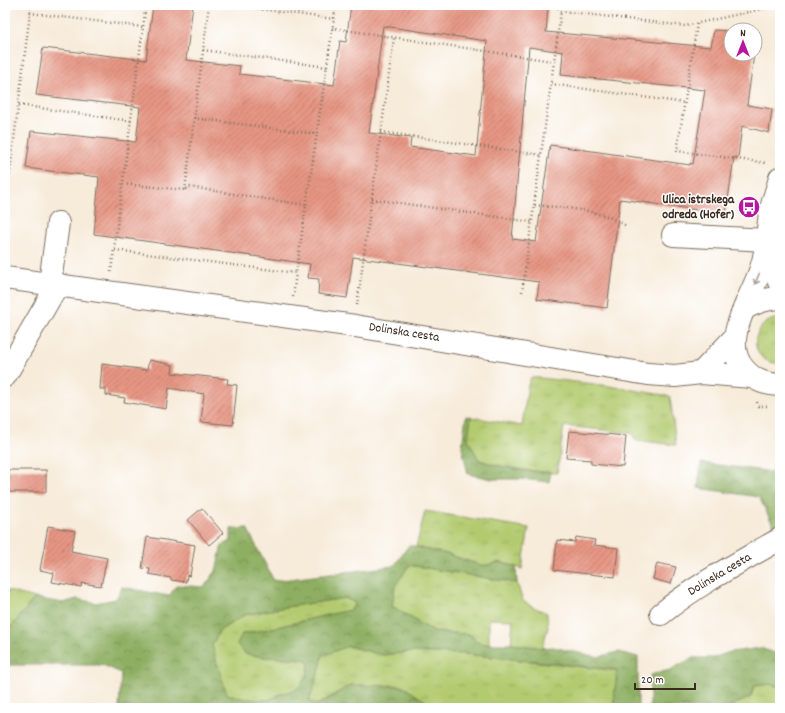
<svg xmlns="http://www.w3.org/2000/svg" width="785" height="713" font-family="Dekko,sans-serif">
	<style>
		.grass { fill: url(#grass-tufts); stroke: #777a47 }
		.forest { fill: url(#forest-crowns); stroke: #646c40; fill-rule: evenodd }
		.building { fill: url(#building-hatch); fill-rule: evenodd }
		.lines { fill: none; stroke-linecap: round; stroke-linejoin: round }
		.minor-casing { stroke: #7d6e5f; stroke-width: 24 }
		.path { stroke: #7d6e5f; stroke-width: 2.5; stroke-dasharray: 1 3; stroke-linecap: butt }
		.minor { stroke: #fff; stroke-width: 22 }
		.oneway { stroke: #a79f9a }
		.labels { text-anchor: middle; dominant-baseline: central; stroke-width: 3; stroke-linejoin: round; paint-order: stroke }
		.poi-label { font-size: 13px; font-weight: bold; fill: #3b2a1e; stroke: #fff; text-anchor: end }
		.street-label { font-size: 13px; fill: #3b2a1e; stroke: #fff }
	</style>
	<defs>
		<pattern id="grass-tufts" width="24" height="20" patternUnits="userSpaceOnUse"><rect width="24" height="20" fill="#b3cb70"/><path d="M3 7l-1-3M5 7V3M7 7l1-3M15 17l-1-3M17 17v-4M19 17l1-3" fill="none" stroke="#9bae61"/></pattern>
		<pattern id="forest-crowns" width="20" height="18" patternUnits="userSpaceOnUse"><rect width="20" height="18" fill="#8eaf62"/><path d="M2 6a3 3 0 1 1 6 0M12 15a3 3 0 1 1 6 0" fill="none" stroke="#758f50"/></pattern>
		<pattern id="building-hatch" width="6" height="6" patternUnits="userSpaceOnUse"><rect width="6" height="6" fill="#e79684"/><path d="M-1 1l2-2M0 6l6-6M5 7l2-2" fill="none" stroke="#bc7b6b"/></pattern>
	</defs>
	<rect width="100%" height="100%" fill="#fff"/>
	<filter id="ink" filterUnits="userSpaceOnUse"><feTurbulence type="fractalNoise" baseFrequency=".025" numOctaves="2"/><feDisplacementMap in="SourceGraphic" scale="8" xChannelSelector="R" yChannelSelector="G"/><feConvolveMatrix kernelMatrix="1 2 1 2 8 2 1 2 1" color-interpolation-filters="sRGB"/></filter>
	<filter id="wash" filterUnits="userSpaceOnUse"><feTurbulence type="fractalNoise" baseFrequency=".012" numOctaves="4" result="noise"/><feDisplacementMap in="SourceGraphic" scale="16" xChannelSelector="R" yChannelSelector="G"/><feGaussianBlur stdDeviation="0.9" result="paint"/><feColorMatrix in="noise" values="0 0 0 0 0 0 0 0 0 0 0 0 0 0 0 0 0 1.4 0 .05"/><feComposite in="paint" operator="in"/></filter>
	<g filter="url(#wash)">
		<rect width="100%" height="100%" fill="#f7ebd9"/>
		<g class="grass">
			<path d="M773,319H780V363C752,365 746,330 773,319Z"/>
			<path d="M531,377L603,385L670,396L676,445L635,440L632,433L564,426L557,473C530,471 506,469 479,460L467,439L471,417L522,426L528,385Z"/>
			<polygon points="425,511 529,528 522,569 501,562 483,566 447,554 416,547"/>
			<polygon points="409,565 517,583 523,601 531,606 547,613 548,628 542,648 511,644 513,620 489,619 489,644 481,644 469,634 434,632 392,606 395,586"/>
			<polygon points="5,590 35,598 11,627 5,627"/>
			<path d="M345,598L356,603L351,610C314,617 279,628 242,634L245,654L265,657L305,659L309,664L307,677L296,690L280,694L269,700L245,699L227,695L218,667L212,645L219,631L244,615L292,606Z"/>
			<polygon points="347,646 383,655 410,652 466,654 618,671 613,708 436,708 402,686 350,685 317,705 309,702 321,665 322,655"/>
			<polygon points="772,684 780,687 780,708 726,708 751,697 754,686"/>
		</g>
		<g class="forest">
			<path d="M466,416L471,417L468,439L479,460C503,468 526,472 551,472L549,482L521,479H492L468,474L462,447Z"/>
			<polygon points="701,463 780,473 780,531 777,533 759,497 698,488"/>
			<path d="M247,528L274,581L394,566L409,545L447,554L483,566L501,562L516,567L517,583L409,565L395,586L392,606L434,632L469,634L481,644H511L542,648L553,647L597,657L619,652L638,657V708H613L617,670L466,654L410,652L383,655L348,646L322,656L321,665L309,701L318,705L350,685L402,686L436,708H119L121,673L103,665H5V627H11L35,598L63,603L77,599L96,603L116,599L122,587L169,596L177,585L204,587L216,571L222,545L231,541V529ZM345,598L355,603L351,610C314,617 279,628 242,634L237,644L245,654L265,657L305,659L309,664L307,677L296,690L280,694L269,700L245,699L227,694L218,667L212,645L219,631L244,615L292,606Z"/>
			<polygon points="761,648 771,652 780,654 780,687 772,684 754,686 751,697 726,708 650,708 650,675 670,670 692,658 713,658 730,652"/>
		</g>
		<g id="blocks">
			<g class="building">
				<path d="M153,5H193L186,60L240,66L239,74L334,85L340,41L346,42L351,5H525L548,8L546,32L711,47L714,30L731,31V54H754L747,105L772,109L769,133L742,126L738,158L734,157L726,214L620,199L607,308L537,299L539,282L353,257L347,298L318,294L319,279L308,278L310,264L94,234L99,177L26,168L31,131L136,142L140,107L36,95L43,48L146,60ZM383,26L487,41L476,156L410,147L411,138L369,133ZM529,47L563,52L561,75L705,90L693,164L690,163V165L550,145L536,242L512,239Z"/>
				<polygon points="149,360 173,365 172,373 228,379 227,384 237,385 233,425 201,422 204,394 169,388 166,409 124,402 125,398 106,395 106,389 100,389 102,364 147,370"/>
				<polygon points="569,431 626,436 623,467 591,464 591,460 566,458"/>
				<rect x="5" y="470" width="41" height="22"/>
				<polygon points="202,508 223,533 209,545 188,520"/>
				<polygon points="48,526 75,531 71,551 107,558 101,586 82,583 81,587 52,582 54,573 40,570"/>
				<polygon points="147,537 195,545 190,576 187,575 186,582 171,580 171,578 149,574 150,569 142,568"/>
				<polygon points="576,537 595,540 594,545 618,548 615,577 554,570 557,540 575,542"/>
				<polygon points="657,563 676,567 671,584 653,579"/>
			</g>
		</g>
	</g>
	<g filter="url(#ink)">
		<use href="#blocks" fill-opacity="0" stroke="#7d6e5f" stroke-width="1"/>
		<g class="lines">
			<g class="minor-casing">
				<g id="minor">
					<path d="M780,178C777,190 772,202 770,214C767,232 767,251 761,268C752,298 718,342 745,370C755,381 765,384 780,385"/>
					<polyline points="673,235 767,240"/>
					<polyline points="765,249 780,284"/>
					<polyline points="5,278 355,326 648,374 675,376 701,373 752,377"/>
					<polyline points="50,283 58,223"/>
					<path d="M745,308C756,303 767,298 780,298"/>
					<polyline points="701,373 734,338"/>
					<polyline points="5,376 58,284"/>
					<path d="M661,614C696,585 740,562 780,539"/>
				</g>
			</g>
			<g class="path">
				<polyline points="230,5 334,19"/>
				<polyline points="555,5 561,11 685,26 780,5"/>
				<polyline points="30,13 143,27"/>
				<polyline points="697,24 677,151 767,163"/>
				<polyline points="332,28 552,61"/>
				<polyline points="203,50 327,67"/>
				<polyline points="551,84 685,103"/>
				<polyline points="19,105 131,121"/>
				<polyline points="194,118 317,134"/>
				<polyline points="381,132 541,155"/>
				<polyline points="123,184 185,190 189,187 306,205"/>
				<polyline points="8,187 31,5"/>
				<polyline points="185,190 209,5"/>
				<polyline points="372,199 532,222"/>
				<path d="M535,205C563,208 603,209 626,226"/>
				<polyline points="115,250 296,273 336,5"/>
				<polyline points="111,272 146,5"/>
				<polyline points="522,292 561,11"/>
				<polyline points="293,297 296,273"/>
				<polyline points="357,305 394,38"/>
				<polyline points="757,402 758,406 768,406"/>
			</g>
			<use href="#minor" class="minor"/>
		</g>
		<defs><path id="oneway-shaft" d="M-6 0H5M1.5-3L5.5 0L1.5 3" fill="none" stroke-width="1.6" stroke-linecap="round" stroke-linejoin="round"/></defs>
		<use class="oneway" href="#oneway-shaft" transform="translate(757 279) rotate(112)"/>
	</g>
	<defs>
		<g id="bus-disc" transform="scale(1.15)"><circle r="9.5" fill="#b5179e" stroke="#fff"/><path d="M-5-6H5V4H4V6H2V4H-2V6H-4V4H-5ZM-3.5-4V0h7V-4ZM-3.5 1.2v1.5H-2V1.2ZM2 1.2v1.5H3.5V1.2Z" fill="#fff"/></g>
	</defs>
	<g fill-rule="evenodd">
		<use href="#bus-disc" x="749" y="207"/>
	</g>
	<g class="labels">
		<g class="poi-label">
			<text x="734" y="200">Ulica istrskega<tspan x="734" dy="15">odreda (Hofer)</tspan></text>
		</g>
		<g class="street-label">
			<text transform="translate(404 333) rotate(9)">Dolinska cesta</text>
			<text transform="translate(720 575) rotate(-31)">Dolinska cesta</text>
		</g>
	</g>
	<rect width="785" height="713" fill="none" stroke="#fff" stroke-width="20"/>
	<g transform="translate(743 42)"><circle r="19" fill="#ffffff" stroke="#b1aaa5"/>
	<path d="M0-3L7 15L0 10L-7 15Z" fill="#b5179e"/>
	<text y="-6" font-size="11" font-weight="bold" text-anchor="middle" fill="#3b2a1e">N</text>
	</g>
	<path d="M635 683v6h60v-6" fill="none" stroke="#3b2a1e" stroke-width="2"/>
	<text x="641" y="683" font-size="12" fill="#3b2a1e" stroke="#ffffff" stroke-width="3" paint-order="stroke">20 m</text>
</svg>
